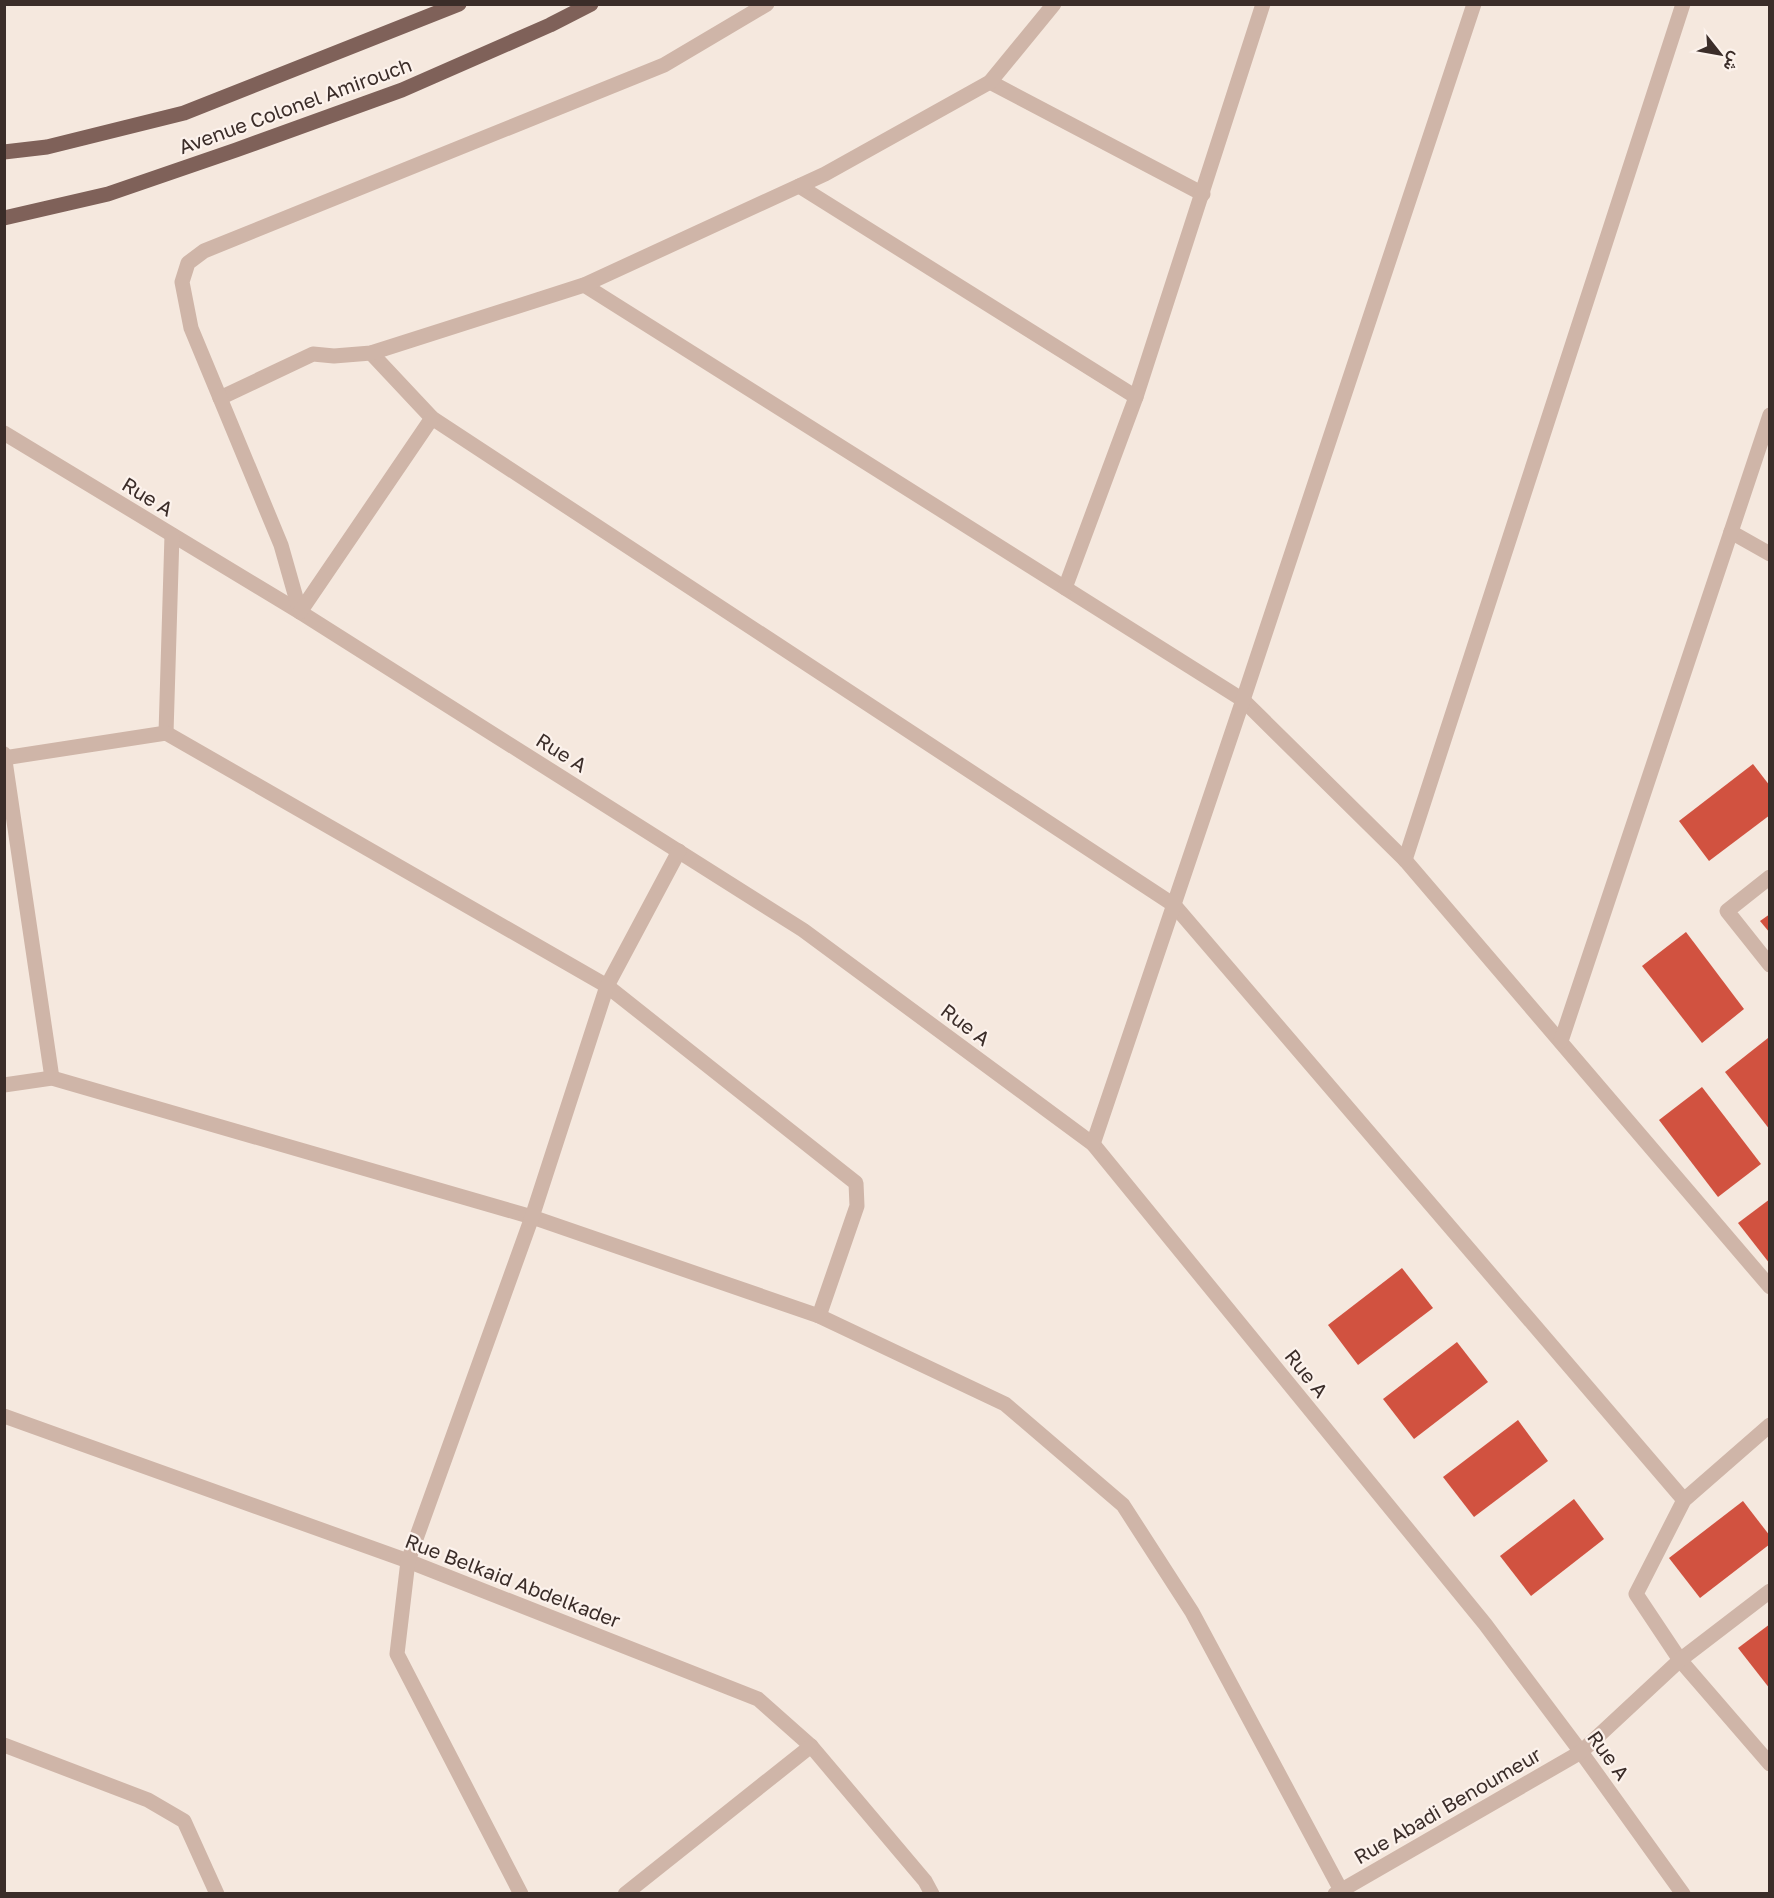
<svg xmlns="http://www.w3.org/2000/svg" width="1774" height="1898" font-family="'Golos Text',Vazirmatn,sans-serif">
	<style>
		.building { fill: #d15240 }
		.lines { fill: none; stroke-linecap: round; stroke-linejoin: round }
		.minor { stroke: #cfb5a8; stroke-width: 15 }
		.primary { stroke: #7f6159; stroke-width: 15 }
		.labels { text-anchor: middle; dominant-baseline: central; stroke-width: 4.5; stroke-linejoin: round; paint-order: stroke }
		.street-label { font-size: 20px; fill: #3b2d29; stroke: #fcf2ec }
	</style>
	<rect width="100%" height="100%" fill="#f5e8de"/>
	<g class="building">
		<polygon points="1753,764 1770,786 1770,815 1709,861 1679,821"/>
		<polygon points="1770,914 1770,933 1760,921"/>
		<polygon points="1686,932 1744,1009 1702,1043 1642,966"/>
		<polygon points="1768,1038 1770,1041 1770,1130 1725,1072"/>
		<polygon points="1702,1087 1761,1164 1718,1197 1659,1120"/>
		<polygon points="1770,1199 1770,1264 1738,1223"/>
		<polygon points="1402,1268 1433,1308 1358,1365 1328,1325"/>
		<polygon points="1457,1342 1488,1382 1414,1439 1383,1399"/>
		<polygon points="1518,1420 1548,1461 1474,1517 1443,1477"/>
		<polygon points="1574,1499 1604,1539 1531,1596 1500,1556"/>
		<polygon points="1743,1501 1770,1536 1770,1544 1700,1598 1669,1558"/>
		<polygon points="1770,1624 1770,1689 1738,1648"/>
	</g>
	<g class="lines">
		<g class="minor">
			<polyline points="990,82 1203,194"/>
			<polyline points="799,186 1136,397"/>
			<polyline points="584,285 1243,700 1405,860 1770,1287"/>
			<polyline points="371,353 432,418 1174,905 1684,1500"/>
			<polyline points="220,398 313,354 334,356 371,353 584,285 825,174 990,82 1054,4"/>
			<polyline points="4,433 300,612 803,930 1093,1144 1485,1624 1581,1752 1683,1894"/>
			<polyline points="1731,532 1770,554"/>
			<polyline points="1065,588 1136,397 1263,4"/>
			<polyline points="300,612 281,545 191,328 182,282 188,263 204,251 664,65 767,4"/>
			<polyline points="300,612 432,418"/>
			<polyline points="166,733 172,535"/>
			<polyline points="4,754 52,1078"/>
			<polyline points="4,758 166,733 607,986 856,1183 857,1206 819,1316"/>
			<polyline points="1405,860 1683,4"/>
			<polyline points="1770,877 1727,911 1770,965"/>
			<polyline points="1561,1041 1770,415"/>
			<polyline points="4,1085 52,1078 532,1217 819,1316 1005,1404 1123,1505 1192,1612 1343,1894"/>
			<polyline points="1093,1144 1243,700 1474,4"/>
			<polyline points="4,1416 408,1561 758,1699 811,1746 925,1881 932,1894"/>
			<polyline points="1770,1425 1684,1500 1636,1594 1680,1660 1770,1764"/>
			<polyline points="4,1745 148,1800 184,1821 217,1894"/>
			<polyline points="521,1894 397,1654 408,1561 532,1217 607,986 679,851"/>
			<polyline points="625,1894 811,1746"/>
			<polyline points="1335,1894 1581,1752 1680,1660 1770,1591"/>
		</g>
		<g class="primary">
			<polyline points="4,152 47,147 184,113 459,4"/>
			<polyline points="4,218 108,194 236,150 402,90 550,25 591,4"/>
		</g>
	</g>
	<g class="labels">
		<g class="street-label">
			<text transform="translate(295 105) rotate(-20)">Avenue Colonel Amirouch</text>
			<text transform="translate(148 496) rotate(31)">Rue A</text>
			<text transform="translate(562 752) rotate(32)">Rue A</text>
			<text transform="translate(966 1024) rotate(37)">Rue A</text>
			<text transform="translate(1307 1373) rotate(51)">Rue A</text>
			<text transform="translate(513 1580) rotate(21)">Rue Belkaid Abdelkader</text>
			<text transform="translate(1609 1755) rotate(54)">Rue A</text>
			<text transform="translate(1447 1805) rotate(-30)">Rue Abadi Benoumeur</text>
		</g>
	</g>
	<rect width="1774" height="1898" fill="none" stroke="#3b2d29" stroke-width="12"/>
	<g transform="translate(1720 54) rotate(121)" stroke="#fcf2ec" stroke-width="4.5" paint-order="stroke">
	<path d="M0-4.5L10 22L0 15L-10 22Z" fill="#3b2d29"/>
	<text y="-9" font-size="16" font-weight="bold" text-anchor="middle" fill="#3b2d29">ش</text>
	</g>
</svg>
